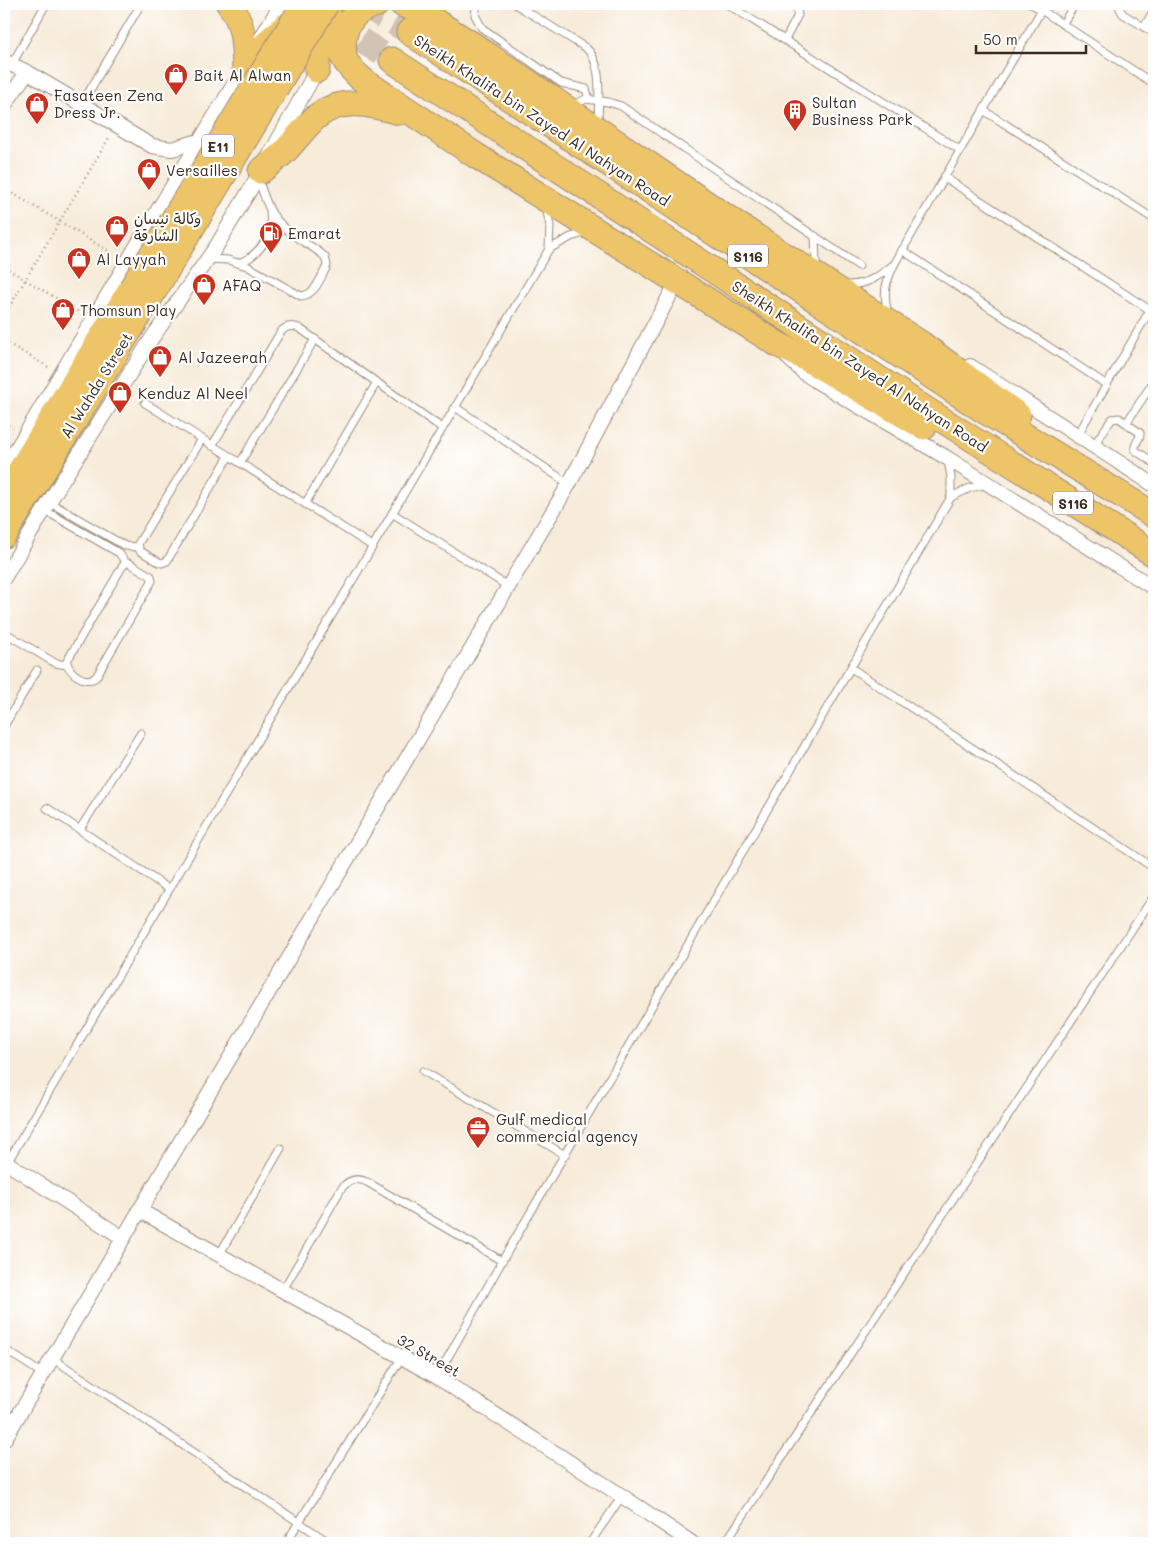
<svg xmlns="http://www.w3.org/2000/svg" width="1158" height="1547" font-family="Mali,'Playpen Sans Arabic',sans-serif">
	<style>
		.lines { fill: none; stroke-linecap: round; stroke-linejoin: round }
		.highway-tunnel { stroke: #d1c4b4; stroke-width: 25; stroke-dasharray: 25 12; stroke-linecap: butt }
		.lane-casing { stroke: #998a7c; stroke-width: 9 }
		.street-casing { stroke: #998a7c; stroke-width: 16 }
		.highway-casing { stroke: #998a7c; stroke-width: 27 }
		.path { stroke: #998a7c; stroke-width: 2.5; stroke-dasharray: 1 4; stroke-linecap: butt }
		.lane { stroke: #fff; stroke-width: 7 }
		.street { stroke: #fff; stroke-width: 14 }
		.highway { stroke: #eec469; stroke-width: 25 }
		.highway-bridge-casing { stroke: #998a7c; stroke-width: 27; stroke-linecap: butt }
		.highway-bridge { stroke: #eec469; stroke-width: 25 }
		.labels { text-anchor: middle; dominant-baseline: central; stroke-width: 4.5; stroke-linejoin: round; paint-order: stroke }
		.shield { fill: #fff; stroke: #766a62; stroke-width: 1 }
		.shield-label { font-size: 14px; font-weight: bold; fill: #3b2a1e }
		.poi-label { font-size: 15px; fill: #3b2a1e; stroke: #fff; text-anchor: start }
		.street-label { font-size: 15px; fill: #3b2a1e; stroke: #fff }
	</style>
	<rect width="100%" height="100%" fill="#fff"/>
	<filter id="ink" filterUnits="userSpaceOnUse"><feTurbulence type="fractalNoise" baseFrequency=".02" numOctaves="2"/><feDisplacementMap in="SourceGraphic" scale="10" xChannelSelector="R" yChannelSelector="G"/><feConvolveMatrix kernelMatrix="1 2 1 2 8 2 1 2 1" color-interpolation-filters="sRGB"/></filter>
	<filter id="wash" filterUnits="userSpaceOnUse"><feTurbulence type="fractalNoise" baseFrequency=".0096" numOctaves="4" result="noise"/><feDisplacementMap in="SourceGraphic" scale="20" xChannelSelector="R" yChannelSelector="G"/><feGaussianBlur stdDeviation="1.12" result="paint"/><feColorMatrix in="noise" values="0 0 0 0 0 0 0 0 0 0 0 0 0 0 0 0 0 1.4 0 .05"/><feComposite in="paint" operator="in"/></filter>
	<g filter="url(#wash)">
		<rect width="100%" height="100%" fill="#f7ebd9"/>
	</g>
	<g filter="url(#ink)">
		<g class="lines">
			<g class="highway-tunnel">
				<polyline points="362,4 409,32"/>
				<polyline points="329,20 392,60"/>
			</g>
			<g class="lane-casing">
				<g id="lane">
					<polyline points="477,4 475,15 482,28 561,83 586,89 588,96 586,99 573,105"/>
					<path d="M515,4L586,48C604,63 598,101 598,123"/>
					<polyline points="727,4 960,150"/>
					<polyline points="948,4 951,5"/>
					<polyline points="1032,4 1154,84"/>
					<polyline points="1120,4 1120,9 1123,14 1154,33"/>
					<polyline points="1063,23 1075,4"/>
					<polyline points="1144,27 1154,10"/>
					<polyline points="785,40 798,15 796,7 792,4"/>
					<polyline points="12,64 46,4"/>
					<polyline points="586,99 608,102 621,106 859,266"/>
					<polyline points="81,105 141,4"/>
					<polyline points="983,110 1154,219"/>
					<polyline points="944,177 1150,310"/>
					<polyline points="815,236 816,263"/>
					<polyline points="549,249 571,237 587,232"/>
					<polyline points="902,250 1107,385"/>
					<path d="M208,259L228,260L247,266L301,296C315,295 320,279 326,268L327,265L325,257C318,250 308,245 299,239C271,220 268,209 258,178"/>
					<path d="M238,263C258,257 274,235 270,214"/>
					<path d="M849,285C868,284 878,277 893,265"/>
					<path d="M887,310C883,290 886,282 895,263L1042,9"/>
					<polyline points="145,403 372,546"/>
					<polyline points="455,407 569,484"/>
					<polyline points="1127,422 1154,381"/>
					<polyline points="1077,436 1154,303"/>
					<polyline points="202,439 138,544 140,551 159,562 162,563 167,561 229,456"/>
					<path d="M212,446L280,333C285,326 291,325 299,328L442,428"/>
					<path d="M1093,446L1112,419L1119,418L1140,433C1141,440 1133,443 1135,450L1154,463"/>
					<polyline points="948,460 951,477 951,497"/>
					<polyline points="240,463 315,339"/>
					<polyline points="49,502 125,546 138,547"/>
					<polyline points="305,504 377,382"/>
					<polyline points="44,510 119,553 126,563"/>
					<polyline points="392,513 509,587"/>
					<path d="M126,563H129L151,576L152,581L96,677C86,685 68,673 67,661L122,567Z"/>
					<polyline points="4,632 55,663 67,665"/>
					<polyline points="851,668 1154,868"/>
					<polyline points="4,726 37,670"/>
					<polyline points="47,808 169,889"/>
					<polyline points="80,829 141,733"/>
					<polyline points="423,1071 565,1155"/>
					<polyline points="7,1163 549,249 550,226 546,207"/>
					<polyline points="219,1255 281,1148"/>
					<path d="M283,1290L341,1189C348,1180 356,1177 367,1182L502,1261"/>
					<polyline points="4,1349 43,1374"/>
					<polyline points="52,1358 330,1543"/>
					<polyline points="437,1377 502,1261 951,497 970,488 986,484"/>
					<polyline points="286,1543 402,1357"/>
					<polyline points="590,1543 622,1496"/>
					<polyline points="725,1543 1154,896"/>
				</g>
			</g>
			<g class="street-casing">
				<g id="street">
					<polyline points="260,40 281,4"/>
					<polyline points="4,61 27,72 152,146 172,149 199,141"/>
					<polyline points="4,106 27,72"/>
					<polyline points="788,358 803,372 816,381 947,458 1154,588"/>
					<polyline points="970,366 1154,485"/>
					<polyline points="4,470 158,210 247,63"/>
					<polyline points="4,578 49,502 152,338 216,247 261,171 319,66"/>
					<polyline points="4,1161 123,1238"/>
					<polyline points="139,1210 437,1377 622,1496 692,1543"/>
					<polyline points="4,1440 569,484 677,282"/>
				</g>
			</g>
			<g class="highway-casing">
				<g id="highway">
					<path d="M229,4C244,23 244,44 245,67"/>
					<path d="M327,4C330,35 341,65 367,83L475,155L779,345L807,359L924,427"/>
					<polyline points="402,4 425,15 470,43 741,227 920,343 1018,415"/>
					<polyline points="316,14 318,39 317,70"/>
					<polyline points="409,32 983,410 1154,515"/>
					<path d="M344,57C341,30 349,11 377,4"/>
					<polyline points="392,60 922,407 1154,554"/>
					<polyline points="245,67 272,38 287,25"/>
					<path d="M261,171C268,165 277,159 284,152C295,141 304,128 315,118C340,96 371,104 399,112"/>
					<polyline points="4,497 131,289"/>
					<polyline points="4,535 148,301"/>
				</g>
			</g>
			<g class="path">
				<polyline points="4,188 115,255"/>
				<polyline points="4,267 81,313"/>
				<polyline points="4,316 110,136"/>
				<polyline points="4,341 50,368"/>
				<polyline points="4,423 13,428"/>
			</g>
			<use href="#lane" class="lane"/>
			<use href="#street" class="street"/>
			<use href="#highway" class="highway"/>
			<g class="highway-bridge-casing">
				<g id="highway-bridge">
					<polyline points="131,289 304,4"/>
					<polyline points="148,301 326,4"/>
				</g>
			</g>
			<use href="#highway-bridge" class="highway-bridge"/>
		</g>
	</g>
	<defs>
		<g id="shop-pin" transform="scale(1.25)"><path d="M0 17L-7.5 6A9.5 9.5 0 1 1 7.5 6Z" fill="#c8321e" stroke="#fff"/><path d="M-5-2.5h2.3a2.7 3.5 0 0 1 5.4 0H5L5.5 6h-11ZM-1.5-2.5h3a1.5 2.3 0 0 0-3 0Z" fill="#fff"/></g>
		<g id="building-pin" transform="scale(1.25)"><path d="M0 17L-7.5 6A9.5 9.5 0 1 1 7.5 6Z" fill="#c8321e" stroke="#fff"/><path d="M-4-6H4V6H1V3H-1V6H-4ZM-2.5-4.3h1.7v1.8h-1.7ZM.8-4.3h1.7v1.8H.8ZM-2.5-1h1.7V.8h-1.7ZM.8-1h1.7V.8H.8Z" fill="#fff"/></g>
		<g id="fuel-pin" transform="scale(1.25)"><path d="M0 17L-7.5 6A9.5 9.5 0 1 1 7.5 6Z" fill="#c8321e" stroke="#fff"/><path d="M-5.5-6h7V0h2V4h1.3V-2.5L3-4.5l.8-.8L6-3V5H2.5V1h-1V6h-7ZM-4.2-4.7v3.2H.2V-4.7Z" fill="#fff"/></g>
		<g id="office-pin" transform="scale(1.25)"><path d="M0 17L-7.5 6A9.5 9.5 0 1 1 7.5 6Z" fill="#c8321e" stroke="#fff"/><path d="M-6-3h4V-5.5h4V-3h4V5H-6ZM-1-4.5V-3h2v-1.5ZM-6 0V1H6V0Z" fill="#fff"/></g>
	</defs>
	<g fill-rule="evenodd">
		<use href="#shop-pin" x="176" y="75"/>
		<use href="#shop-pin" x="37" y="104"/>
		<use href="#building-pin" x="795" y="111"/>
		<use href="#shop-pin" x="149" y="170"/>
		<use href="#shop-pin" x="117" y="227"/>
		<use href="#fuel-pin" x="271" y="233"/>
		<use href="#shop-pin" x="79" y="259"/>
		<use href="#shop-pin" x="204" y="285"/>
		<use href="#shop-pin" x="63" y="310"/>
		<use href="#shop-pin" x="160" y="357"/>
		<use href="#shop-pin" x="120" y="393"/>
		<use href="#office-pin" x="478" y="1128"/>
	</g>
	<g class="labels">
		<g class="shield">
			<rect x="202" y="134.5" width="32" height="23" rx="4"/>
			<rect x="728" y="244.5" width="40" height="23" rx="4"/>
			<rect x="1053" y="491.5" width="40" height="23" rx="4"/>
		</g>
		<g class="shield-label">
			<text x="218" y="146">E11</text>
			<text x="748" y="256">S116</text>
			<text x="1073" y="503">S116</text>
		</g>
		<g class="poi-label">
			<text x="194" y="75">Bait Al Alwan</text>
			<text x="54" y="95">Fasateen Zena<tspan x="54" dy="17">Dress Jr.</tspan></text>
			<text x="812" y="102">Sultan<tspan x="812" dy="17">Business Park</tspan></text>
			<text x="166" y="170">Versailles</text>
			<text x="134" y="218">وكالة نيسان<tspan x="134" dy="17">الشارقة</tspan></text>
			<text x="288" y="233">Emarat</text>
			<text x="96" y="259">Al Layyah</text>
			<text x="222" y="285">AFAQ</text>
			<text x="80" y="310">Thomsun Play</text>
			<text x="178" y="357">Al Jazeerah</text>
			<text x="138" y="393">Kenduz Al Neel</text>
			<text x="496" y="1119">Gulf medical<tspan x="496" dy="17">commercial agency</tspan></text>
		</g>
		<g class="street-label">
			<text transform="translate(542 120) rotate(33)">Sheikh Khalifa bin Zayed Al Nahyan Road</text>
			<text transform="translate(860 366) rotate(33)">Sheikh Khalifa bin Zayed Al Nahyan Road</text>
			<text transform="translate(96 385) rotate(-58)">Al Wahda Street</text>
			<text transform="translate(429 1355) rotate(30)">32 Street</text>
		</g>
	</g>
	<rect width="1158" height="1547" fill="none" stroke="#fff" stroke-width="20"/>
	<path d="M976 45v8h110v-8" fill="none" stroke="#3b2a1e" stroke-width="2.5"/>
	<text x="983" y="45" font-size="15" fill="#3b2a1e" stroke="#ffffff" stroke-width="4" paint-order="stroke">50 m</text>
</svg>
